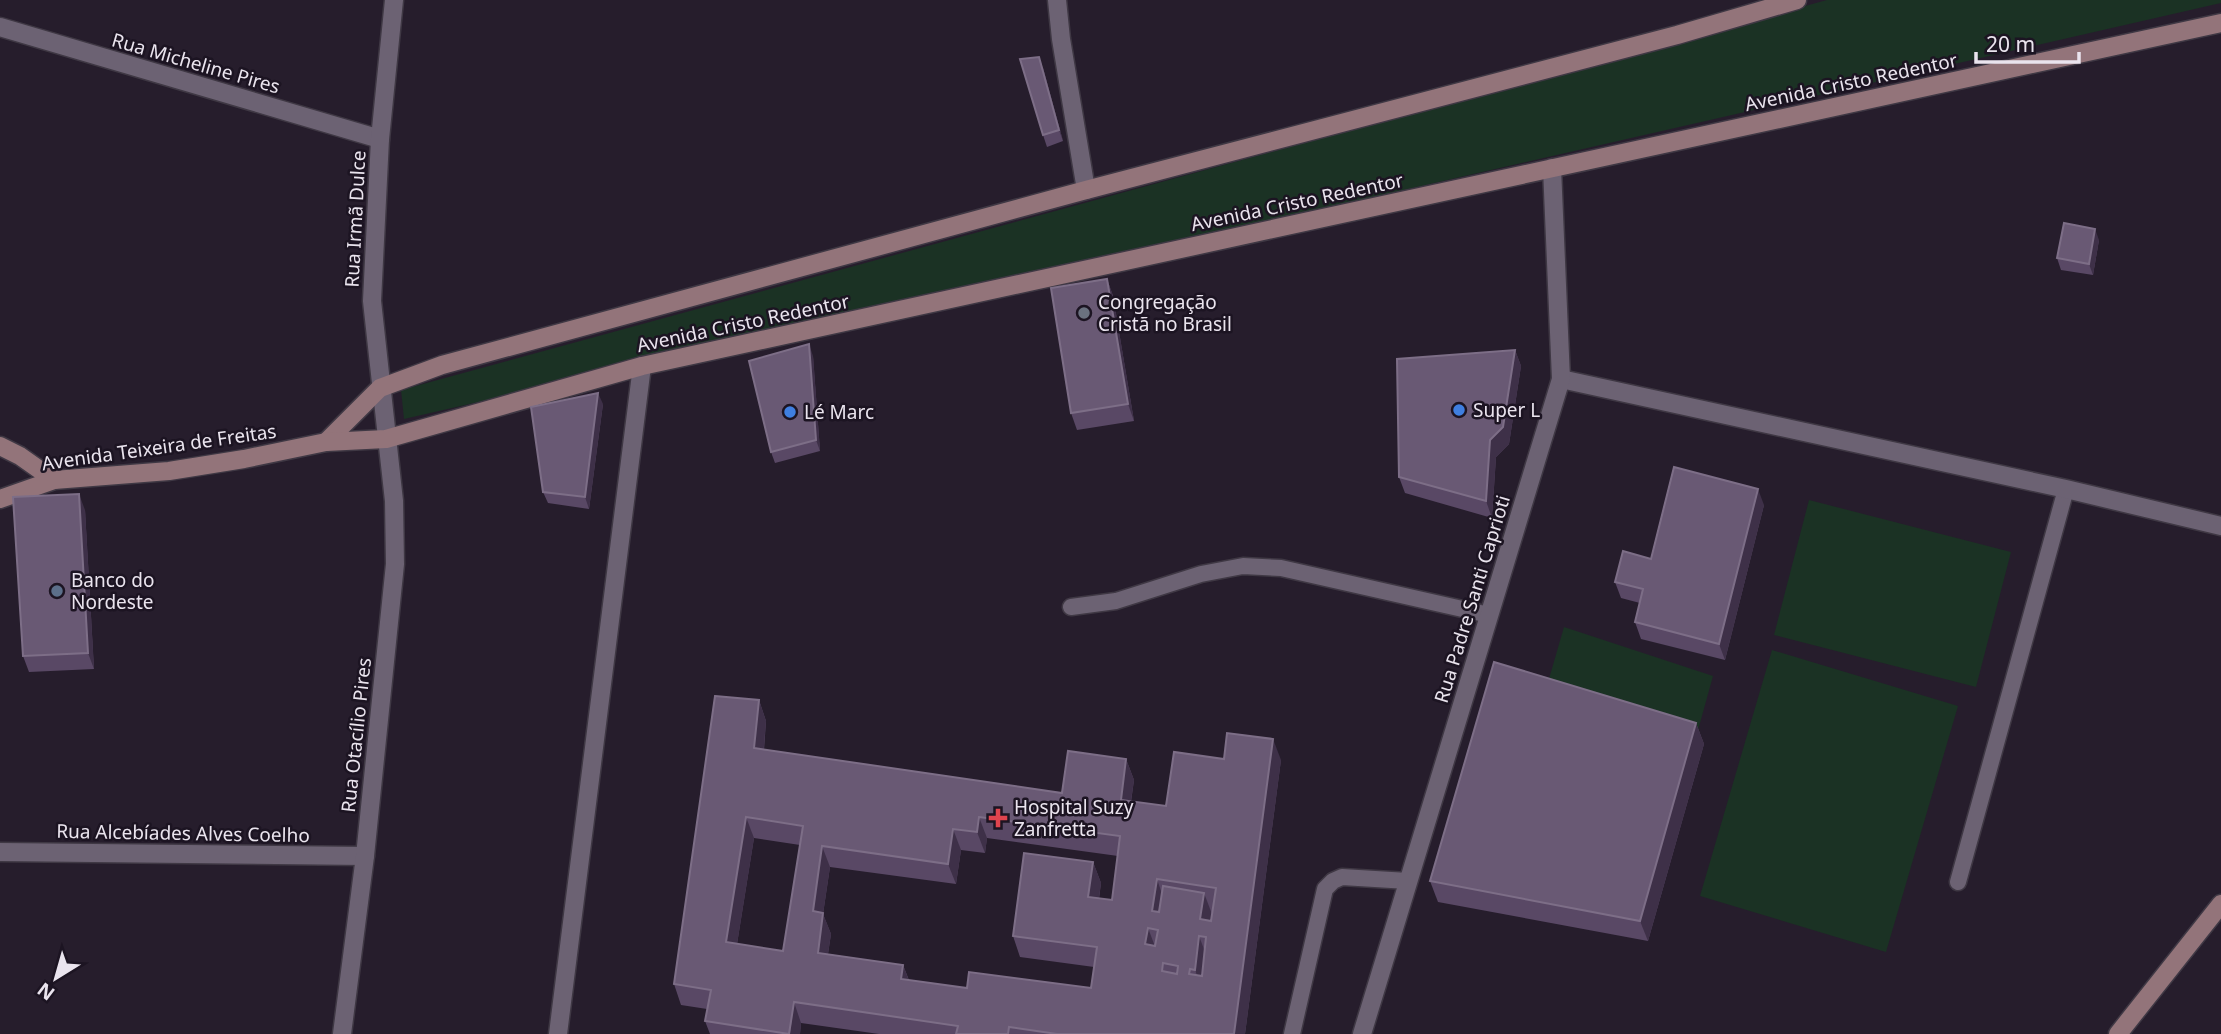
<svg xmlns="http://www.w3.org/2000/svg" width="2221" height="1034" font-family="'Noto Sans',sans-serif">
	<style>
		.green { fill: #1b3224 }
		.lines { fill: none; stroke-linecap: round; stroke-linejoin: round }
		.lane-casing { stroke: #3f3844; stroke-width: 19 }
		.street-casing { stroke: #3f3844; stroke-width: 21 }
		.secondary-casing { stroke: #3f3844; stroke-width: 21 }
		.lane { stroke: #6c6273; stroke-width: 16 }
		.street { stroke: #6c6273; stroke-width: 18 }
		.secondary { stroke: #93747a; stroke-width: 18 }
		.wall { fill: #594865; fill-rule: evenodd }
		.shaded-wall { fill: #3e3048 }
		.building { fill: #695974; stroke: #7d6e87; stroke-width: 2; fill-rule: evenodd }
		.worship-dot { fill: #6b7280; stroke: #1c1422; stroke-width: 2.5 }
		.shop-dot { fill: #3f7fe0; stroke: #1c1422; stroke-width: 2.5 }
		.service-dot { fill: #5c6f8a; stroke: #1c1422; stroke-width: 2.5 }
		.health-dot { fill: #e0444e; stroke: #1c1422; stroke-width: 2.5 }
		.labels { text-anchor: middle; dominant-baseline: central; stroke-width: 5; stroke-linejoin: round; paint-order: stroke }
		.street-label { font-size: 19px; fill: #eae4ee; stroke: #1c1422 }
		.poi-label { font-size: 19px; fill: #eae4ee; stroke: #1c1422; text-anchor: start }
	</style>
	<rect width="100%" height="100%" fill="#261d2c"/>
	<g class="green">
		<polygon points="1827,0 2221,0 2221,3 404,419 401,390"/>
		<polygon points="1809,500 2011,552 1976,687 1774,635"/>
		<polygon points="1564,627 1713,676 1695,741 1544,696"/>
		<polygon points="1772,650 1958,706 1886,952 1700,896"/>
	</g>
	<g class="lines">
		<g class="lane-casing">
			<g id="lane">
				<polyline points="1071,607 1116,601 1201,574 1243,566 1281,568 1489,615"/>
				<polyline points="1958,882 2066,489"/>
				<polyline points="1292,1034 1325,889 1333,881 1342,877 1408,881"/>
			</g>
		</g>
		<g class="street-casing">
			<g id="street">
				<polyline points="1057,0 1061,39 1086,190"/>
				<polyline points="0,27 380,139"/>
				<polyline points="1561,379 2066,489 2221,526"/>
				<polyline points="0,852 365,856"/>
				<polyline points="342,1034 365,856 395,564 394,501 372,301 380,139 394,0"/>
				<polyline points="558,1034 642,366"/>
				<polyline points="1362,1034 1561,379 1552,168"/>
			</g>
		</g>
		<g class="secondary-casing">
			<g id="secondary">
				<polyline points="326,442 380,388 442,365 1086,190 1677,35 1797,0"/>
				<polyline points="0,446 20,456 54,480"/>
				<polyline points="0,499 54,480 169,471 244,459 326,442 386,439 642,366 2221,23"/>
				<polyline points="2118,1034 2221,904"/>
			</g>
		</g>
		<use href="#lane" class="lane"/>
		<use href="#street" class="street"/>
		<use href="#secondary" class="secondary"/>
	</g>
	<g class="wall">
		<polygon points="1043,68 1063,141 1047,147 1043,135"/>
		<polygon points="2099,240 2093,275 2061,270 2057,258"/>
		<polygon points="1107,279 1113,296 1134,421 1077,430 1071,413"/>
		<polygon points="1515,350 1521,366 1509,444 1496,457 1492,518 1405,493 1399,477"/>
		<polygon points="813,356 820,451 775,463 771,452"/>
		<polygon points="603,404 589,509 548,503 543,492"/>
		<polygon points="1764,505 1725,660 1641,639 1635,622 1640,603 1621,598 1615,582 1651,559"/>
		<polygon points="85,510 94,669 29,672 23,656"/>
		<path d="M759,700L766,721L764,750L1062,793L1126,759L1134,780L1131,802L1166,806L1224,759L1281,760L1245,1034H879L801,1023L800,1034H710L705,1021L707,1009L681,1005L674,984ZM754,838L800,845L783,951L737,944ZM987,838L1118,856L1112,900L1099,899L1101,883L1093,862L1013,936L1020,957L1094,967L1091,988H967L909,980L903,965L828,954L831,934L823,914L830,867L956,884L961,850L985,853Z"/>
		<polygon points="1696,723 1704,744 1648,941 1438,902 1430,881"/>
	</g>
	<g class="shaded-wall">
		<polygon points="1039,57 1043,68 1063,141 1059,130"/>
		<polygon points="2095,229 2099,240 2093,275 2089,264"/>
		<polygon points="1107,279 1113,296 1134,421 1128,404"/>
		<polygon points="809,344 813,356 820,451 816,440"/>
		<polygon points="1515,350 1521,366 1509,444 1496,457 1492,518 1486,501 1490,440"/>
		<polygon points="598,393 603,404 589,509 585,497"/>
		<polygon points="1758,489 1764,505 1725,660 1719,644"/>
		<polygon points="79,494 85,510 94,669 88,653"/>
		<polygon points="759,700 766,721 762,769 754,748"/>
		<polygon points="1696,723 1704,744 1648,941 1640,921"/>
		<polygon points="1273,739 1281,760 1245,1034 1234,1034"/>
		<polygon points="1126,759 1134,780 1128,821 1121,800"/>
		<polygon points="746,817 754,838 734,963 726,942"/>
		<polygon points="979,817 987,838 985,853 977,832"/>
		<polygon points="953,829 961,850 956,884 948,864"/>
		<polygon points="822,846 830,867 823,914 831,934 825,973 818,953 813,911"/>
		<polygon points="1093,862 1101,883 1096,918 1088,897"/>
		<polygon points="1157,879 1164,900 1159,932 1152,911"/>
		<polygon points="1204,893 1212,914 1208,940 1200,919"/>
		<polygon points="1148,928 1156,949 1145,944"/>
		<polygon points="1199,936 1207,957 1203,991 1195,970"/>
		<polygon points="903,965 911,986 901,979"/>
		<polygon points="794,1002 801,1023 800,1034 790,1034"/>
	</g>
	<g class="building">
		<polygon points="1039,57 1059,130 1043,135 1020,59"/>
		<polygon points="2064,223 2095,229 2089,264 2057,258"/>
		<polygon points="1107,279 1128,404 1071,413 1051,288"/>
		<polygon points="809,344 816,440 771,452 749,361"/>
		<polygon points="1515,350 1503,427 1490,440 1486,501 1399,477 1397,359"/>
		<polygon points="598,393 585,497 543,492 531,407"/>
		<polygon points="1674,467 1758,489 1719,644 1635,622 1643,589 1615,582 1623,551 1651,559"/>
		<polygon points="79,494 88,653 23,656 13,497"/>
		<polygon points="1494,662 1696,723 1640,921 1430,881"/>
		<path d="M715,696L759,700L754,748L1062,793L1068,751L1126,759L1121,800L1166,806L1174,752L1224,759L1227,733L1273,739L1234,1034H1057L1009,1027L1008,1034H956L958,1026L794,1002L789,1034L705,1021L711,990L674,984ZM746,817L803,826L783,951L726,942ZM979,817L1120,836L1112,900L1088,897L1093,862L1024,853L1013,936L1097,947L1091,988L969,972L967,988L901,979L903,965L818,953L823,913L813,911L822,846L948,864L953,829L977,832ZM1157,879L1216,888L1211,921L1200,919L1204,893L1163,886L1159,912L1152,911ZM1148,928L1158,930L1155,946L1145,944ZM1199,936L1206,937L1202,976L1189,974L1190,969L1195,970ZM1163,963L1178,966L1177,974L1162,971Z"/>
	</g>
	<circle class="worship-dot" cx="1084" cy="313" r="7"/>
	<g class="shop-dot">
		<circle cx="1459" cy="410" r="7"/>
		<circle cx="790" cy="412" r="7"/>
	</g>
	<circle class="service-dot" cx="57" cy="591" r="7"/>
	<path class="health-dot" d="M994.5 807.5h7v7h7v7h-7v7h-7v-7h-7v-7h7z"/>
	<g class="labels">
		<g class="street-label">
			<text transform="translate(196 63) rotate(16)">Rua Micheline Pires</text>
			<text transform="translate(1851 82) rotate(-12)">Avenida Cristo Redentor</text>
			<text transform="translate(1297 202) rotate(-12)">Avenida Cristo Redentor</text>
			<text transform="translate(355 219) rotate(-87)">Rua Irmã Dulce</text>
			<text transform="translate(743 323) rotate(-12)">Avenida Cristo Redentor</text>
			<text transform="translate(159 447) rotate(-8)">Avenida Teixeira de Freitas</text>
			<text transform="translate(1472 599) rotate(-73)">Rua Padre Santi Caprioti</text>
			<text transform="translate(356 735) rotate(-84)">Rua Otacílio Pires</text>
			<text transform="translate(183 833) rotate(1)">Rua Alcebíades Alves Coelho</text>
		</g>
		<g class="poi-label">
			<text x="1098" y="302">Congregação<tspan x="1098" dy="22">Cristã no Brasil</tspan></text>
			<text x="1473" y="410">Super L</text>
			<text x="804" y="412">Lé Marc</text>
			<text x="71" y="580">Banco do<tspan x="71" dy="22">Nordeste</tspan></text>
			<text x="1014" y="807">Hospital Suzy<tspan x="1014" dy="22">Zanfretta</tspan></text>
		</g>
	</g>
	<g transform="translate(56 978) rotate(217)" stroke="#1c1422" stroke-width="5" paint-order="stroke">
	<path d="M0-5L12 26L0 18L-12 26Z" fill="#eae4ee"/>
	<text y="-10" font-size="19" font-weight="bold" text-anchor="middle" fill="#eae4ee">N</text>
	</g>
	<path d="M1976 52v10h103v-10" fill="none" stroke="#eae4ee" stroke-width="3.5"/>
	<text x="1986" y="52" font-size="21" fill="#eae4ee" stroke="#1c1422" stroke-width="5" paint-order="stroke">20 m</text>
</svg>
